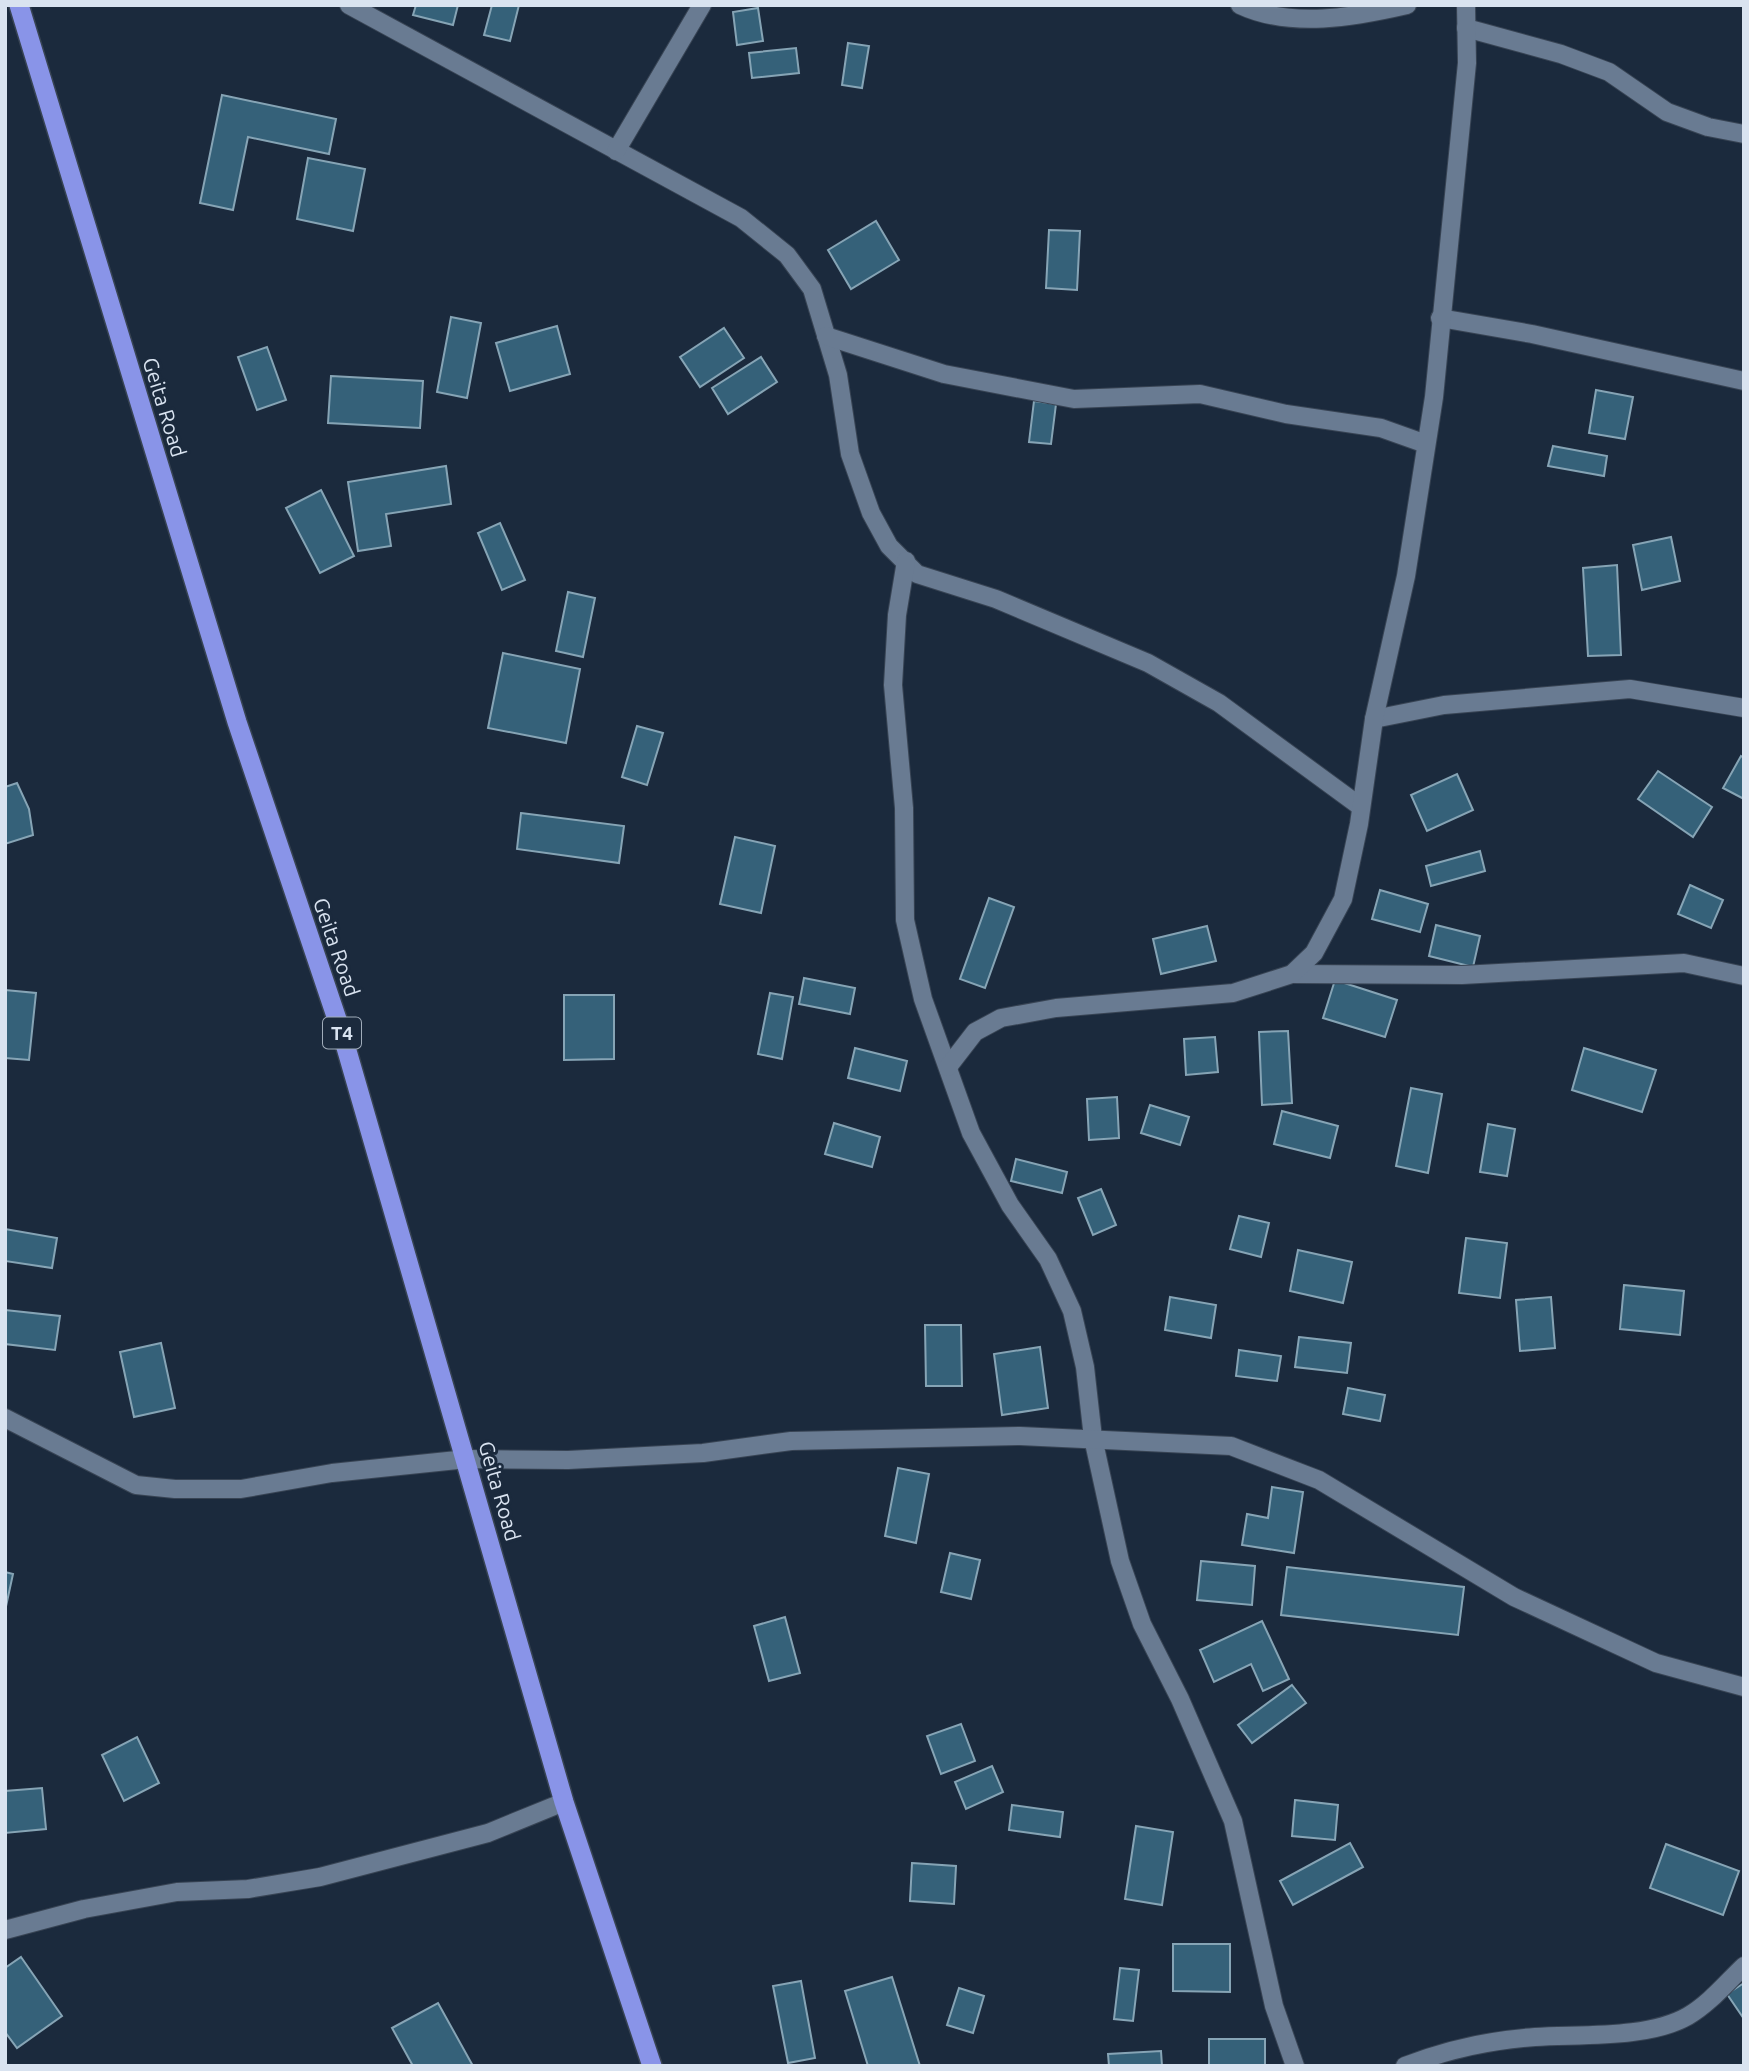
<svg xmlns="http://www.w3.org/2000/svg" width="1749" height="2071" font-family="Ubuntu,sans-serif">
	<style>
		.building { fill: #356179; stroke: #86a4b5; stroke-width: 2 }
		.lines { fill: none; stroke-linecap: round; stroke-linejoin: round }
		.minor-casing { stroke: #384454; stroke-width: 20 }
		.trunk-casing { stroke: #384454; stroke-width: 22 }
		.minor { stroke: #697b92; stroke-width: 18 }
		.trunk { stroke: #8994e8; stroke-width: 19 }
		.labels { text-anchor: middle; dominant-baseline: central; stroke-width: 6; stroke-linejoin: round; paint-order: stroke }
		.shield { fill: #1b2a3d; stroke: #a0acba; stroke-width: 2 }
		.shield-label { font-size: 19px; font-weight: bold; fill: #d9e3f0 }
		.street-label { font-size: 21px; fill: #d9e3f0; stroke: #1b2a3d }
	</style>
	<rect width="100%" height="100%" fill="#1b2a3d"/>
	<g class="building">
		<polygon points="416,5 458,5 453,25 413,15"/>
		<polygon points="492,5 519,5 510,41 484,35"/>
		<polygon points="758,8 763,41 737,45 733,12"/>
		<polygon points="848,43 869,46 862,88 842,85"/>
		<polygon points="796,48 799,73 752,78 749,53"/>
		<polygon points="222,95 336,119 329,154 248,137 233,210 200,203"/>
		<polygon points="308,158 365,169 353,231 297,219"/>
		<polygon points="876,221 899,260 851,289 828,250"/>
		<polygon points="1049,230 1080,231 1077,290 1046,288"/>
		<polygon points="451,317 481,323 467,398 437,392"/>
		<polygon points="557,326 570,374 510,391 496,343"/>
		<polygon points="724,328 744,358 700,387 680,357"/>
		<polygon points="267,347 286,400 257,410 238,357"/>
		<polygon points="761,357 777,382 728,414 712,388"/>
		<polygon points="331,376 423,381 420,428 328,423"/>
		<polygon points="1596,390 1633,397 1625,439 1589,433"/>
		<polygon points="1034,401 1056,404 1051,444 1029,442"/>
		<polygon points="1553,446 1607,456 1604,476 1548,466"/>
		<polygon points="446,466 451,504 386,514 391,546 358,551 348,482"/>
		<polygon points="321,490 354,556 320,573 286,508"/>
		<polygon points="500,523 525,580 502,590 478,533"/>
		<polygon points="1671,537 1680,581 1642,590 1633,545"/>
		<polygon points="1617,565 1621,655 1588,656 1583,568"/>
		<polygon points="568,592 595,598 583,657 556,651"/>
		<polygon points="503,653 580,669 566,743 488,728"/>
		<polygon points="637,726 663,733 647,785 622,777"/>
		<polygon points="1741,756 1744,758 1744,799 1723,788"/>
		<polygon points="1658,771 1712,807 1693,837 1638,799"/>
		<polygon points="1457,774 1473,810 1427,831 1411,795"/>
		<polygon points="17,783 29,809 33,835 5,844 5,787"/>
		<polygon points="521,813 624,826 619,863 517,849"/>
		<polygon points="735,837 775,846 761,913 720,904"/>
		<polygon points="1480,851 1485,871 1431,886 1426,866"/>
		<polygon points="1690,885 1723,900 1711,928 1678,914"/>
		<polygon points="1380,890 1428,904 1420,932 1372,919"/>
		<polygon points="989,898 1014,907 985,988 960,979"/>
		<polygon points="1436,925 1480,936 1473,967 1429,956"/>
		<polygon points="1207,926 1216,961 1161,974 1153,939"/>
		<polygon points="804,978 855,988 850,1014 799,1004"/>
		<polygon points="1335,980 1397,1000 1385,1037 1323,1018"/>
		<polygon points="5,990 36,993 29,1060 5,1058"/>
		<polygon points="770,993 793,997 782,1059 758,1054"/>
		<polygon points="564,995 614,995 614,1059 564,1060"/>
		<polygon points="1288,1031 1292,1103 1262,1105 1259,1032"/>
		<polygon points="1215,1037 1218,1072 1186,1075 1184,1039"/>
		<polygon points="855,1048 907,1061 900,1091 848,1078"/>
		<polygon points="1584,1048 1656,1070 1642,1112 1572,1090"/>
		<polygon points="1411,1088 1442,1094 1428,1173 1396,1166"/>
		<polygon points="1117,1097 1119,1138 1089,1140 1087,1099"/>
		<polygon points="1150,1105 1189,1117 1180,1145 1141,1133"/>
		<polygon points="1282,1111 1338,1126 1330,1158 1274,1144"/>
		<polygon points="834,1123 880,1137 872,1167 825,1154"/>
		<polygon points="1488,1124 1515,1129 1507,1176 1480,1172"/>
		<polygon points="1016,1159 1067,1172 1062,1193 1011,1181"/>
		<polygon points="1101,1189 1116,1225 1093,1235 1078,1198"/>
		<polygon points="1239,1216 1269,1223 1261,1257 1230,1249"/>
		<polygon points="5,1229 57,1238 52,1268 5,1261"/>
		<polygon points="1466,1238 1507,1243 1500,1298 1459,1293"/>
		<polygon points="1298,1250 1352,1262 1343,1303 1290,1291"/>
		<polygon points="1624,1285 1684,1291 1680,1335 1620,1329"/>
		<polygon points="1170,1297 1216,1305 1211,1338 1165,1330"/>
		<polygon points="1551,1297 1555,1348 1520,1351 1516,1300"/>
		<polygon points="5,1310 60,1316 55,1350 5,1344"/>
		<polygon points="925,1325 961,1325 962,1386 926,1386"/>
		<polygon points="1299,1337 1351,1343 1347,1373 1295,1367"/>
		<polygon points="161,1343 175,1408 134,1417 120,1352"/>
		<polygon points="1040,1347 1048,1408 1002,1415 994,1354"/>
		<polygon points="1239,1350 1281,1356 1277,1381 1236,1376"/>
		<polygon points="1348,1388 1385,1395 1380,1421 1343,1414"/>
		<polygon points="898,1468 929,1474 916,1543 885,1536"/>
		<polygon points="1272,1487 1303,1492 1294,1553 1242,1545 1247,1514 1268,1518"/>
		<polygon points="950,1553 980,1560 971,1599 941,1592"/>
		<polygon points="1201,1561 1255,1566 1252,1605 1197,1600"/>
		<polygon points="1287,1567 1464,1587 1458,1635 1281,1615"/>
		<polygon points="5,1572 13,1574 5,1611"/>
		<polygon points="785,1617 800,1673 769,1681 754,1626"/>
		<polygon points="1262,1621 1289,1679 1263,1691 1251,1664 1214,1682 1200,1650"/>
		<polygon points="1292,1685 1306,1703 1252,1743 1238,1725"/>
		<polygon points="961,1724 975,1761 941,1774 927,1736"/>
		<polygon points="137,1737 159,1783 124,1801 102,1755"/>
		<polygon points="992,1766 1003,1792 966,1809 955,1782"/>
		<polygon points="42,1788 46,1829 5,1833 5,1791"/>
		<polygon points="1295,1800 1338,1805 1335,1840 1292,1836"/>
		<polygon points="1012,1805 1063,1812 1060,1837 1009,1830"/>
		<polygon points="1136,1826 1173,1832 1162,1905 1125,1899"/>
		<polygon points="1350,1843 1363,1867 1293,1905 1280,1881"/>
		<polygon points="1666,1844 1739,1871 1723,1915 1650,1888"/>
		<polygon points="912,1863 956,1866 954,1904 910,1901"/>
		<polygon points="1173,1944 1230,1944 1230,1992 1173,1991"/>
		<polygon points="21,1957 62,2016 17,2048 5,2032 5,1968"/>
		<polygon points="1120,1968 1139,1970 1133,2021 1114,2019"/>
		<polygon points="892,1977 920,2066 868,2066 845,1991"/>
		<polygon points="801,1981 815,2058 788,2063 773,1986"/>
		<polygon points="1744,1983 1744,2019 1727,1994"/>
		<polygon points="959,1988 984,1996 973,2033 947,2025"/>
		<polygon points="438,2003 473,2066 413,2066 392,2028"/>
		<rect x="1209" y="2039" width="56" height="27"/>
		<polygon points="1161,2051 1162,2066 1109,2066 1108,2054"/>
	</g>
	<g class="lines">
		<g class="minor-casing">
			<g id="minor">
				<polyline points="349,5 741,218 787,255 812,289 838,375 850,454 871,513 889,546 917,574 996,599 1148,663 1219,703 1361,807"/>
				<path d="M1240,5C1291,29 1355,17 1407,5"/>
				<polyline points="1466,28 1561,54 1609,72 1667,112 1708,127 1744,134"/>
				<polyline points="616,151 702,5"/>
				<polyline points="1440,318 1532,334 1744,381"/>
				<polyline points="826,336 944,374 1074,399 1200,394 1286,414 1381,428 1426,444"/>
				<polyline points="906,561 897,615 893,685 904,808 905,920 923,999 971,1133 1010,1205 1048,1259 1072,1311 1085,1367 1093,1438 1120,1561 1142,1624 1180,1699 1233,1821 1274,2006 1295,2066"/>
				<polyline points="1374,719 1444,705 1630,689 1744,708"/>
				<polyline points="1292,974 1462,975 1684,963 1744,976"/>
				<polyline points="948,1067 975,1032 1001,1018 1056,1008 1233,993 1292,974 1314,953 1343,899 1359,824 1374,719 1406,576 1434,397 1467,63 1466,5"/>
				<polyline points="5,1418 136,1485 175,1489 241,1489 332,1473 467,1459 568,1460 703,1453 791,1441 1020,1436 1231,1446 1319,1480 1514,1597 1656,1663 1744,1687"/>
				<polyline points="5,1930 84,1909 177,1892 248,1889 320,1877 488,1833 564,1802"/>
				<path d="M1405,2066C1446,2050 1490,2040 1535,2037C1580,2034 1648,2039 1688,2016C1710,2003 1726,1983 1744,1966"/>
			</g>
		</g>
		<g class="trunk-casing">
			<polyline id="trunk" points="19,5 237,722 343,1037 564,1802 652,2066"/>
		</g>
		<use href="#minor" class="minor"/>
		<use href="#trunk" class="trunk"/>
	</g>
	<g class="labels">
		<rect class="shield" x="323" y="1017.5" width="38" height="31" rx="5"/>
		<g class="shield-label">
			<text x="342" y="1033">T4</text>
		</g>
		<g class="street-label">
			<text transform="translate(165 407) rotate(73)">Geita Road</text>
			<text transform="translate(337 947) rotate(71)">Geita Road</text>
			<text transform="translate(500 1491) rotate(74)">Geita Road</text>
		</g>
	</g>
	<rect width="1749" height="2071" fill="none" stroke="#d9e3f0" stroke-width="14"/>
</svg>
